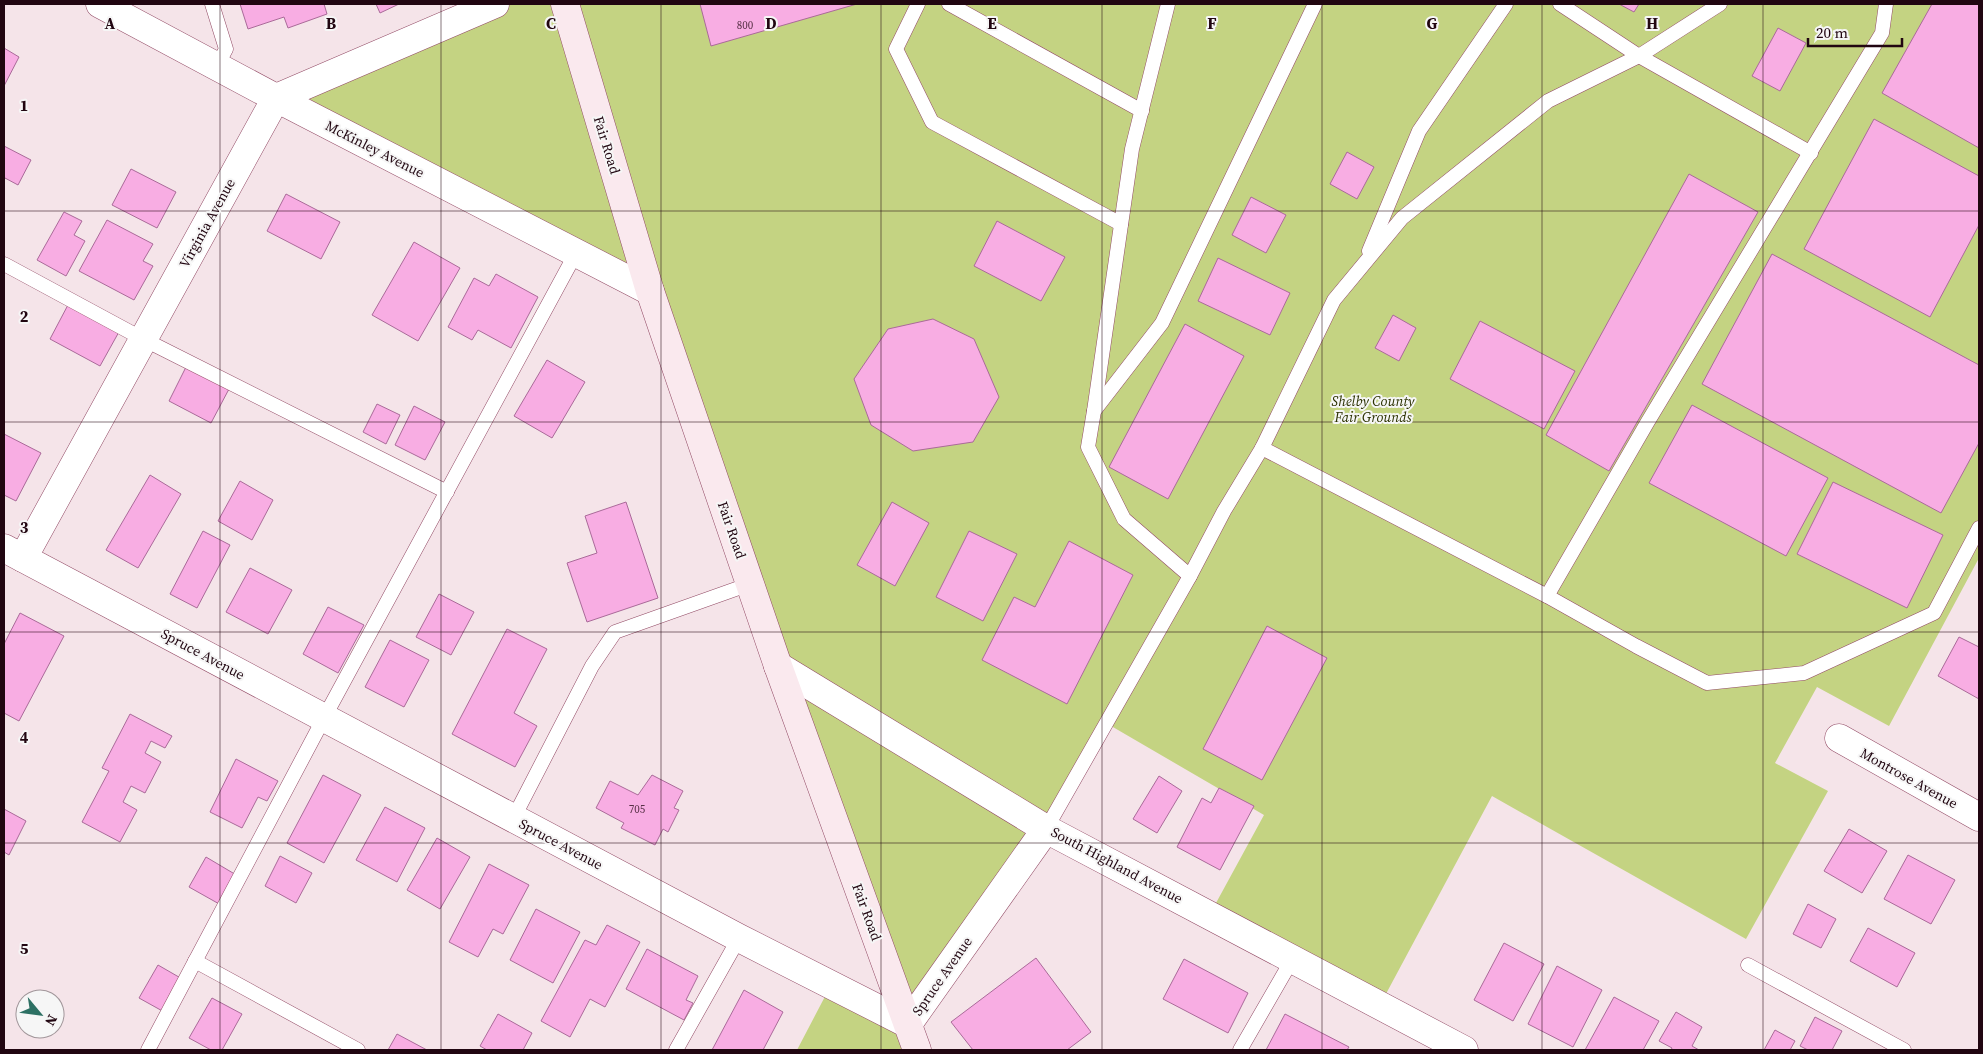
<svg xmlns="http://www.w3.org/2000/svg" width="1983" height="1054" font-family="'Source Serif 4',serif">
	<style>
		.green { fill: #c4d382 }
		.building { fill: #f8ade3; stroke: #aa6a99 }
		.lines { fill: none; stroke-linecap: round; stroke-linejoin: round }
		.service-casing { stroke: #924a65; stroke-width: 15 }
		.minor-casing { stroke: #924a65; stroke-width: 29 }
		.secondary-casing { stroke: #924a65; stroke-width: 29 }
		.service { stroke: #fff; stroke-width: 14 }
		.minor { stroke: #fff; stroke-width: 28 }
		.secondary { stroke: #fae9ee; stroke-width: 28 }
		.grid { fill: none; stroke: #210611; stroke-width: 1; stroke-opacity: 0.55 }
		.labels { text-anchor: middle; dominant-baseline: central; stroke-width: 4; stroke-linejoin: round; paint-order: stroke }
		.number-label { font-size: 11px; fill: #573046 }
		.street-label { font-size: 14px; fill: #210611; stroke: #f6f6f6 }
		.park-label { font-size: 14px; font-style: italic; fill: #2b3101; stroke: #f6f6f6 }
		.grid-label { font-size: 16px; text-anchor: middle; font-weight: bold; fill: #210611; stroke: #f6f6f6; stroke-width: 4; stroke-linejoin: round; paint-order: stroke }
	</style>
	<rect width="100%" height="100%" fill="#f5e4e9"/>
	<polygon class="green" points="495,4 1979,4 1979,558 1889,726 1817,687 1775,763 1828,791 1746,939 1492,796 1380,1005 1210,914 1264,815 1106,723 1046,829 908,1024 917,1050 797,1050 831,985 907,1024 650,291 276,98"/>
	<g class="building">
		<polygon points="240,4 324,4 327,14 288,28 284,17 248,29"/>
		<polygon points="376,4 399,4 380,13"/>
		<polygon points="700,4 857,4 711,46"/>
		<polygon points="1619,4 1639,4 1634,12"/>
		<polygon points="1932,4 1979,4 1979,148 1882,93"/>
		<polygon points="1778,28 1806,43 1780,91 1752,76"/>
		<polygon points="4,48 19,57 4,86"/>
		<polygon points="1874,119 1979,176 1979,225 1930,317 1804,249"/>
		<polygon points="4,146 31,160 18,185 5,178 4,180"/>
		<polygon points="1347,152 1374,167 1357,199 1330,184"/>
		<polygon points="131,169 176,192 157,228 112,205"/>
		<polygon points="1689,174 1758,212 1609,471 1546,435"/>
		<polygon points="286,194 340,222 321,259 267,231"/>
		<polygon points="1251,197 1286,215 1266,253 1232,235"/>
		<polygon points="64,212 82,221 74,235 85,241 66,276 37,260"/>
		<polygon points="107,220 153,244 143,261 153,266 134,300 79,271"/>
		<polygon points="997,221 1065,257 1041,301 974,266"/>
		<polygon points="414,242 460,268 418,341 372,315"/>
		<polygon points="1772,254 1979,365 1979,443 1941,513 1702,384"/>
		<polygon points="1218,258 1290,293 1270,335 1198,301"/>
		<polygon points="496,274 538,297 511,348 478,330 472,340 448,327 474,278 489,286"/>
		<polygon points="69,303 120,330 100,366 50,339"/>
		<polygon points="1393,315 1416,328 1399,361 1375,348"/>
		<polygon points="933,319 974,339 999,397 973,442 913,451 871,425 854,379 888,329"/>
		<polygon points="1480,321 1575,371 1544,429 1450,379"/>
		<polygon points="1185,324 1244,356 1168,499 1109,467"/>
		<polygon points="547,360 585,382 552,438 514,416"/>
		<polygon points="186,367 229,389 211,423 169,401"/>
		<polygon points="377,404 400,415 386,444 363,432"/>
		<polygon points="1692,405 1828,478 1786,556 1649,483"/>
		<polygon points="414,406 445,422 425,460 395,445"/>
		<polygon points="4,434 41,453 16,501 4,495"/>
		<polygon points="150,475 181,494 138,568 106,550"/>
		<polygon points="240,481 273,500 252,540 218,521"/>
		<polygon points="1833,482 1943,535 1907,608 1797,554"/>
		<polygon points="626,502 658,598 587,622 567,563 597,553 585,516"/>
		<polygon points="892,502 929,523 895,586 857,565"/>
		<polygon points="203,531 230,545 197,608 170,594"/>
		<polygon points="969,531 1017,554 983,621 936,597"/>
		<polygon points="1069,541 1133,575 1067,704 982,660 1014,597 1035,607"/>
		<polygon points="250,568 292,590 268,634 226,612"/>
		<polygon points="439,594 474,612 451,655 416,637"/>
		<polygon points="328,607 364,625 338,673 303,654"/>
		<polygon points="20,613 64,636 19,721 4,713 4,644"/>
		<polygon points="1267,626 1327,658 1262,780 1203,749"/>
		<polygon points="507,629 547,649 514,713 537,726 515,767 452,734"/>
		<polygon points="1959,637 1979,647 1979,699 1938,676"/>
		<polygon points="390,640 429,660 404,707 365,687"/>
		<polygon points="130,714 172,736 165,748 151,741 145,753 161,762 145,793 131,786 123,802 137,810 120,842 82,822 109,771 102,768"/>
		<polygon points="236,759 278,781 267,801 258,797 242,828 210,812"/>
		<polygon points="323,775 361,795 324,863 287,843"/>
		<polygon points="652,775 683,791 674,808 679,810 668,832 663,829 655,845 621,828 624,823 596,808 610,781 638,795"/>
		<polygon points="1159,776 1182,791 1157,833 1133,819"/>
		<polygon points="1219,788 1254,806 1220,870 1177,847 1202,798 1211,803"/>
		<polygon points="385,807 425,828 397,882 356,860"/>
		<polygon points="4,809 26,821 9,855 4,852"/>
		<polygon points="1849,829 1887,851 1862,893 1824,871"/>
		<polygon points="437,838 470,857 440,909 407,890"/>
		<polygon points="1908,855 1955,880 1931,924 1884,899"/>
		<polygon points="280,856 312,873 296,903 265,886"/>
		<polygon points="206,857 238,876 221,905 189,887"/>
		<polygon points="489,864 529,885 503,934 493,929 478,957 449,942"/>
		<polygon points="1808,904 1836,919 1821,948 1793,934"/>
		<polygon points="536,909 580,932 553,983 510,960"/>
		<polygon points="607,925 640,942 605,1007 590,999 570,1037 541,1021 585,940 596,945"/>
		<polygon points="1868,928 1915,953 1897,987 1850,961"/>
		<polygon points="1504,943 1544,964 1513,1021 1474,1000"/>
		<polygon points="647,949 698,976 686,1000 693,1003 684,1020 626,989"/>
		<polygon points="1036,958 1091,1032 1067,1050 973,1050 951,1022"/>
		<polygon points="1184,959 1248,993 1228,1033 1163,999"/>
		<polygon points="158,965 184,980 166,1013 139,998"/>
		<polygon points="1557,966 1602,990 1573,1047 1528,1024"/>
		<polygon points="744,990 783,1012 763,1050 712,1050"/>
		<polygon points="1614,997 1659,1021 1643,1050 1585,1050"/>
		<polygon points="212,998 242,1014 222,1050 211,1050 189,1038"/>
		<polygon points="1676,1012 1702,1027 1692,1046 1699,1050 1671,1050 1672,1048 1659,1041"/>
		<polygon points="498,1014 532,1033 523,1050 487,1050 480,1046"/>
		<polygon points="1285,1014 1349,1047 1347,1050 1266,1050"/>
		<polygon points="1815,1017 1842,1031 1832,1050 1808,1050 1800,1046"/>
		<polygon points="1775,1030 1795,1041 1790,1050 1764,1050"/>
		<polygon points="397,1034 427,1050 388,1050"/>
	</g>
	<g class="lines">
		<g class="service-casing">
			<g id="service">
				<polyline points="212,4 226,49 217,66"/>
				<polyline points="918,4 896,49 932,122 1121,224"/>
				<polyline points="949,4 1142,111"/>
				<polyline points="1560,4 1639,56 1811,153"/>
				<polyline points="1369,251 1419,131 1506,4"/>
				<polyline points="4,264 143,339 447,492"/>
				<polyline points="1094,411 1132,149 1168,4"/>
				<polyline points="1262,448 1547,596 1636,646 1707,683 1804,673 1934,613 1979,528"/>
				<polyline points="1190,576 1124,519 1088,447 1094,411 1162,323 1315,4"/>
				<polyline points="1547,596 1647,423 1882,33 1886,4"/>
				<polyline points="513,819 592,666 615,632 750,584"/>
				<polyline points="1046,829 1190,576 1224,511 1262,448 1334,300 1402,218 1548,101 1639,56 1720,4"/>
				<polyline points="195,961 358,1050"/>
				<polyline points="1748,965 1904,1050"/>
				<polyline points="148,1050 324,718 576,253"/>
				<polyline points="676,1050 739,938"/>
				<polyline points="1240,1050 1293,958"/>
			</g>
		</g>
		<g class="minor-casing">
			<g id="minor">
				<polyline points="100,4 276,98 650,291"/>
				<polyline points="4,548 739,938 908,1024 1046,829"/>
				<polyline points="23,558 276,98 495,4"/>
				<polyline points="778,666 1046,829 1464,1050"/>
				<polyline points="1839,738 1979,817"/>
			</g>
		</g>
		<g class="secondary-casing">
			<polyline id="secondary" points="565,4 650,291 778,666 917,1050"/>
		</g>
		<use href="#service" class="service"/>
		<use href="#minor" class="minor"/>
		<use href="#secondary" class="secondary"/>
	</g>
	<path class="grid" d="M220,4V1050M441,4V1050M661,4V1050M881,4V1050M1102,4V1050M1322,4V1050M1542,4V1050M1763,4V1050M4,211H1979M4,422H1979M4,632H1979M4,843H1979"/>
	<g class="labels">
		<g class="number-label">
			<text x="745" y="25">800</text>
			<text x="637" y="809">705</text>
		</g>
		<g class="street-label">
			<text transform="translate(607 145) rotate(73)">Fair Road</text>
			<text transform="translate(375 149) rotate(27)">McKinley Avenue</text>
			<text transform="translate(207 223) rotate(-61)">Virginia Avenue</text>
			<text transform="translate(732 530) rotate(71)">Fair Road</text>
			<text transform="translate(203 654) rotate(28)">Spruce Avenue</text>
			<text transform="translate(1909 778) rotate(29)">Montrose Avenue</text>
			<text transform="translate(561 844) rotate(28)">Spruce Avenue</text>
			<text transform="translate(1117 865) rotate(28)">South Highland Avenue</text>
			<text transform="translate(867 912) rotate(70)">Fair Road</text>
			<text transform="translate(942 976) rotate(-55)">Spruce Avenue</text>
		</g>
		<g class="park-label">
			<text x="1373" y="401">Shelby County<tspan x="1373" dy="16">Fair Grounds</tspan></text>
		</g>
	</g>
	<g class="grid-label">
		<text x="110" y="29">A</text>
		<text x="331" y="29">B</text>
		<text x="551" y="29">C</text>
		<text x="771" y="29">D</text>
		<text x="992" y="29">E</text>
		<text x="1212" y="29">F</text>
		<text x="1432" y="29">G</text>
		<text x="1652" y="29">H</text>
		<text x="24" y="111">1</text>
		<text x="24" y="322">2</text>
		<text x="24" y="533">3</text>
		<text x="24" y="743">4</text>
		<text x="24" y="954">5</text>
	</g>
	<rect width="1983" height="1054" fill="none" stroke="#210611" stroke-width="10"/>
	<g transform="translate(40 1014) rotate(119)"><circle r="24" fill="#f6f6f6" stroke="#a1969a"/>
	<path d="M0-4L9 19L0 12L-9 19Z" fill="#2d7063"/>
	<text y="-8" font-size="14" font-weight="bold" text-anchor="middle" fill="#210611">N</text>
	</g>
	<path d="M1808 38v8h94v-8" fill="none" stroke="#210611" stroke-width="2.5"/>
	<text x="1816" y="38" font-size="15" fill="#210611" stroke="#f6f6f6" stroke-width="4" paint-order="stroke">20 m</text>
</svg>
